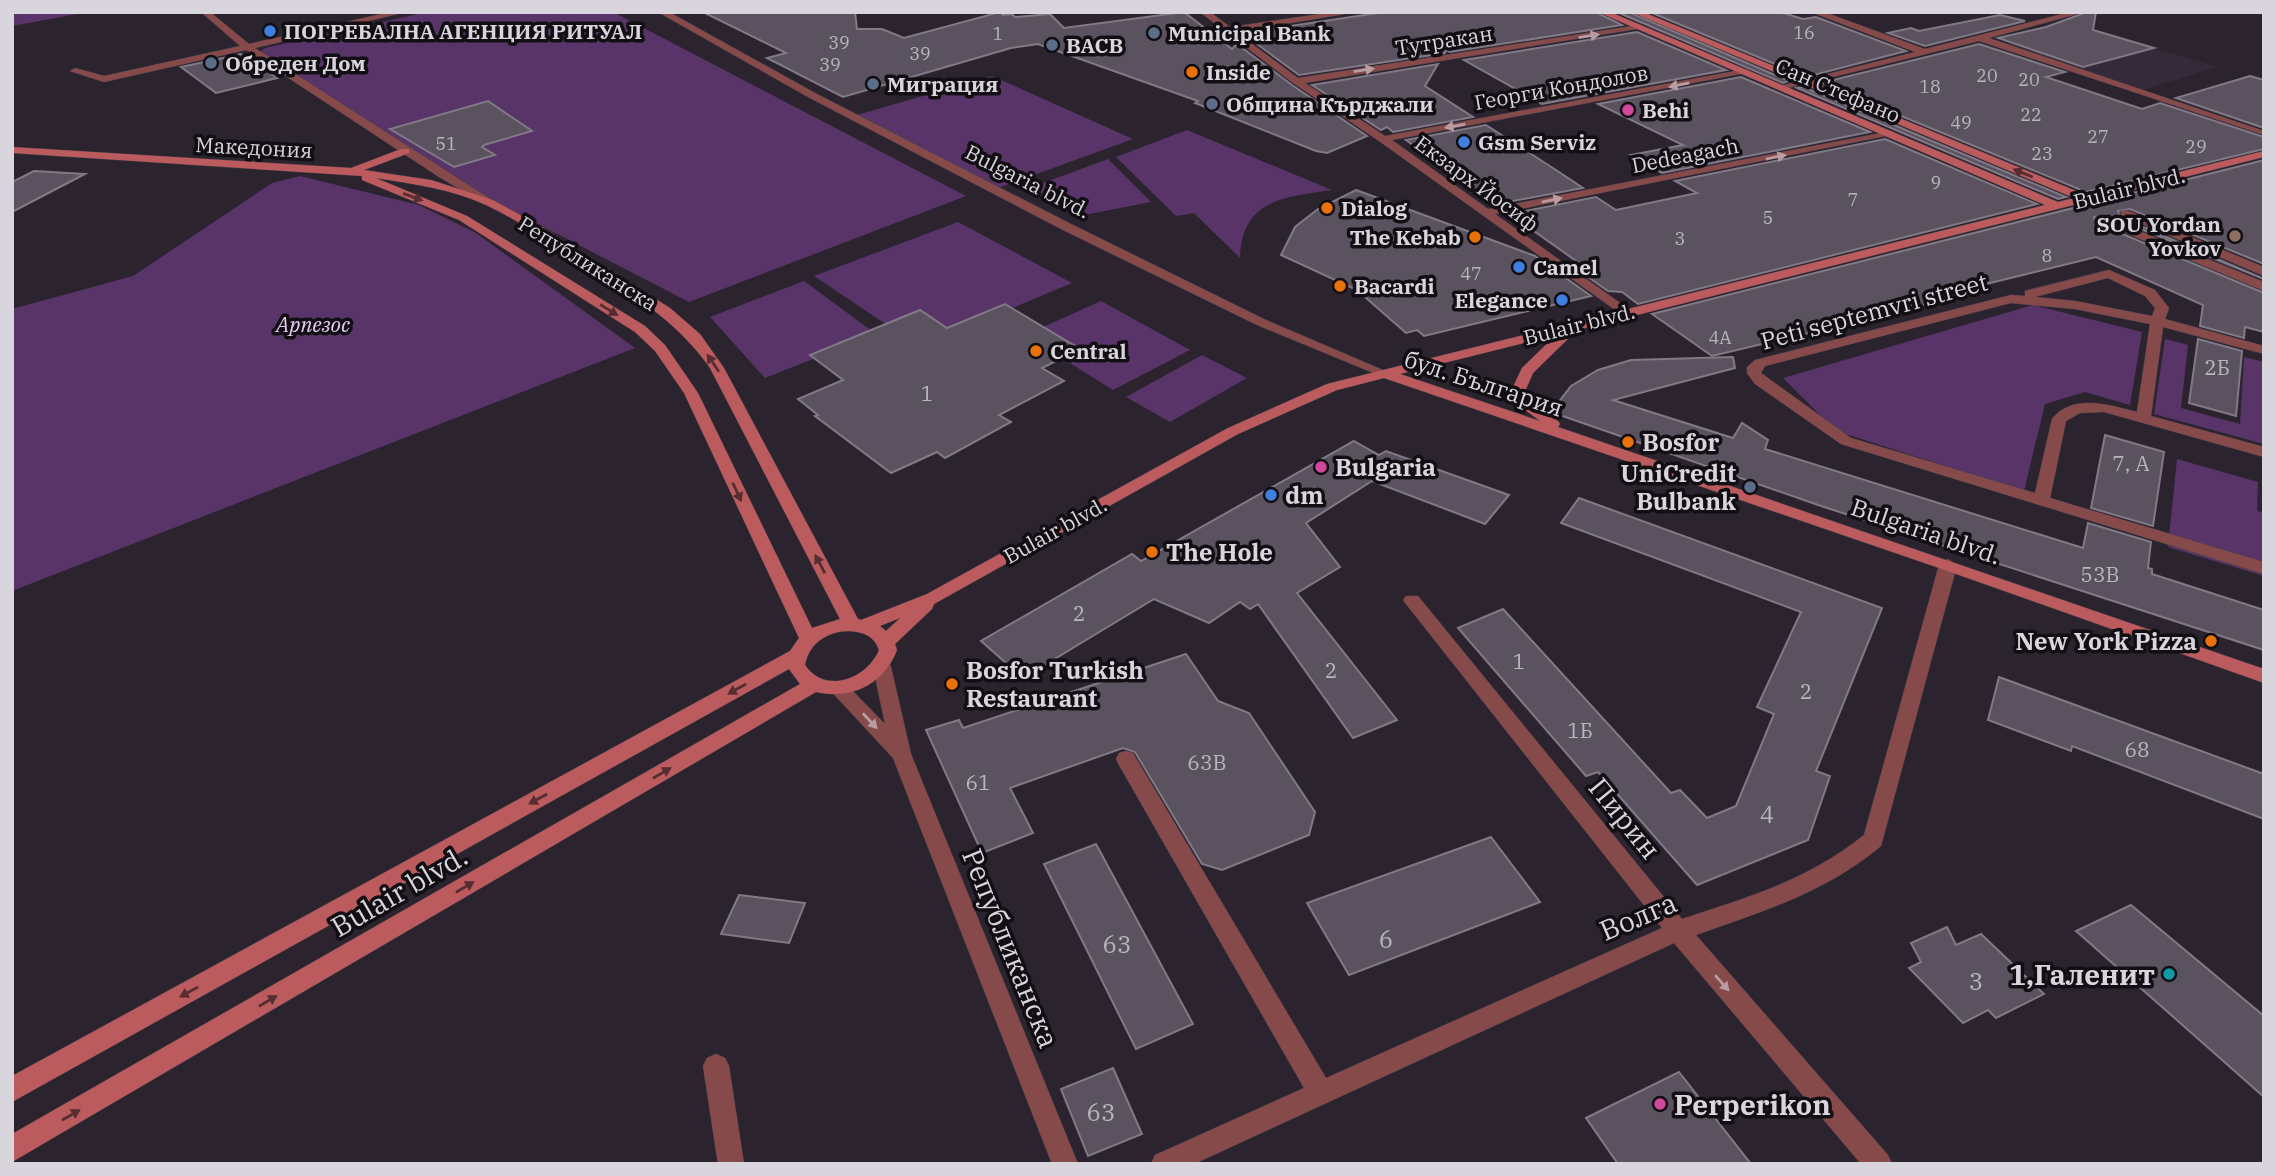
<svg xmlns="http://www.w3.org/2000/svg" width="2276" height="1176" font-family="'IBM Plex Serif',serif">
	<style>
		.built { fill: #352a3a }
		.green { fill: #583468 }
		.building { fill: #5a525f; stroke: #827986; stroke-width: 2 }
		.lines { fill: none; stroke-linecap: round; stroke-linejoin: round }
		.street-casing { stroke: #47404b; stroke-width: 1 }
		.secondary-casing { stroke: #47404b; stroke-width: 1 }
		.street { fill: #874a4a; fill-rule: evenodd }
		.secondary { fill: #bc5b5d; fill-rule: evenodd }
		.oneway { fill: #b89da2 }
		.oneway2 { fill: #562d31 }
		.shop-dot { fill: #3f7fe0; stroke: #120f14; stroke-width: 2.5 }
		.service-dot { fill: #5c6f8a; stroke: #120f14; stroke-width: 2.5 }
		.food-dot { fill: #e8710a; stroke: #120f14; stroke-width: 2.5 }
		.hotel-dot { fill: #d1479c; stroke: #120f14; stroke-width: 2.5 }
		.education-dot { fill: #8d6e63; stroke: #120f14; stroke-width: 2.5 }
		.culture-dot { fill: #0f9aa8; stroke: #120f14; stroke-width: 2.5 }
		.labels { text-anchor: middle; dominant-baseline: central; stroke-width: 7; stroke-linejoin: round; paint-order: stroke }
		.far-number-label { font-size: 18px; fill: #b9b4bd }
		.far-poi-label { font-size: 21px; font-weight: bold; fill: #d9d5dc; stroke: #120f14; text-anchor: start }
		.far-street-label { font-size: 21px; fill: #d9d5dc; stroke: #120f14 }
		.far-park-label { font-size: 21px; font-style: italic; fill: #e8cef6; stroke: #120f14 }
		.number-label { font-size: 21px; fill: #b9b4bd }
		.street-label { font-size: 24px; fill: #d9d5dc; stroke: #120f14 }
		.poi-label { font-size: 24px; font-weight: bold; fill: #d9d5dc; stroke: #120f14; text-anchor: start }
		.near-number-label { font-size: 24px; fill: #b9b4bd }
		.near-street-label { font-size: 28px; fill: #d9d5dc; stroke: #120f14 }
		.near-poi-label { font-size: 28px; font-weight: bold; fill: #d9d5dc; stroke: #120f14; text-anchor: end }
	</style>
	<rect width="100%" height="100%" fill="#2b242f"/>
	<polygon class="built" points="2077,26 2218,67 2142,90 2003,46"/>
	<g class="green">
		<polygon points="12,12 88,12 12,26"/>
		<polygon points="427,12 613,12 966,196 689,302 443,175 253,56 265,48"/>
		<polygon points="992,76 1133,139 995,189 857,115"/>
		<path d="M1187,130L1332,190C1284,197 1242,199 1240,258L1194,213L1176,216L1116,157Z"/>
		<polygon points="1108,159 1151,202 1079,216 1027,189"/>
		<polygon points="300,176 419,205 476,233 635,348 12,591 12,309 133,276 272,183"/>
		<polygon points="958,222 1072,283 920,347 814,276"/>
		<polygon points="804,281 876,334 765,378 710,317"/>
		<polygon points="1101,301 1190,350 1113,390 1025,335"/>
		<polygon points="2033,305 2142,332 2130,405 2085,392 2045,404 2024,491 1836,431 1783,378"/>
		<polygon points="2165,339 2188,345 2181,408 2240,424 2244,357 2264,362 2264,444 2154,414"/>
		<polygon points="1202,355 1247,378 1170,422 1126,397"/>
		<polygon points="2177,459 2258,482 2257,511 2264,513 2264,576 2168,547"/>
	</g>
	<g class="building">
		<polygon points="703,12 855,12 857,29 882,29 904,38 1000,12 1003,15 1012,14 1015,17 1050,14 1064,28 1184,12 1232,49 1237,44 1292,85 1367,136 1327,153 1316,151 1195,103 1198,101 1038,44 1011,48 843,97 767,58 786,53"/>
		<polygon points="1385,12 1596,12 1622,25 1450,52 1446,50 1445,53 1299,75 1246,36 1249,32"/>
		<polygon points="1617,12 1629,12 1789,81 1783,83"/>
		<polygon points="1650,12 1780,12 1803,19 1816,17 1906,51 1806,77"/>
		<polygon points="2087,12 2096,12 2093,30 2154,48 2083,67 1998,38 2046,27"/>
		<polygon points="2000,15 2025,21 1925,46 1888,33 1911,28 1919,31"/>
		<polygon points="1637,32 1726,70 1542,104 1464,60"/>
		<polygon points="1979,44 2065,72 2046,77 2142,109 2160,103 2264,137 2264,149 2086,192 1821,83"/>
		<polygon points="241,54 277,78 216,93 181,67"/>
		<polygon points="1438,64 1425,86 1473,117 1393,132 1387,127 1381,130 1312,85"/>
		<polygon points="2250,76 2264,80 2264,128 2176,98"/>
		<polygon points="1741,77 1870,132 1662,173 1631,155 1683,145 1598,104"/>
		<polygon points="1803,87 2066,197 2058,199 1797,88"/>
		<polygon points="488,101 532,131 484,145 482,147 495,155 454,167 390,129"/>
		<polygon points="1486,125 1556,170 1583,188 1497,204 1406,140"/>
		<polygon points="1885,139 2037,204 1638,304 1622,292 1608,291 1585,275 1591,277 1593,273 1510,214 1596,197 1616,210 1697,193 1675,181"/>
		<polygon points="2264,160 2264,264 2130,209 2118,211 2120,217 2264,279 2106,215 2094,217 2096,223 2264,293 2264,332 2245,327 2244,338 2200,326 2203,305 2096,257 1974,287 1979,290 1876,317 1712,356 1652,314"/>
		<polygon points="34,171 85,174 12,212 12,182"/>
		<polygon points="1356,190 1535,256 1591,296 1424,336 1417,330 1406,333 1357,290 1281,255 1295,227 1318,209"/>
		<polygon points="1005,304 1080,349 1042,368 1064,381 999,415 1011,422 945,458 937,452 891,473 815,416 818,415 798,399 843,380 810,355 920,310 947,328"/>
		<polygon points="2198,339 2242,351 2236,416 2189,403"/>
		<polygon points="1733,357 1735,368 1613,400 1733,438 1742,423 1768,440 1765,449 2083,548 2088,523 2151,542 2148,568 2152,569 2152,574 2264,610 2264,650 1824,507 1551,412 1571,386 1598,370 1631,360"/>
		<polygon points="2105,435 2164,452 2153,526 2091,508"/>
		<polygon points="1354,441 1379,455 1386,451 1509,495 1485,524 1372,481 1306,523 1340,567 1297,593 1397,720 1353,738 1258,604 1250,609 1240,602 1209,623 1154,599 1023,678 981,641 1132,554 1141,561"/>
		<polygon points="1579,498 1882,608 1816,771 1830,776 1808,840 1697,885 1598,772 1586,776 1458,628 1503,609 1671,793 1680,790 1707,818 1736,806 1774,714 1757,707 1801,612 1561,523"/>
		<polygon points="1186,654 1218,701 1249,713 1315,812 1309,835 1222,870 1202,864 1135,752 1123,748 1010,788 1033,833 982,853 926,730 959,720 963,728"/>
		<polygon points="1999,677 2264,774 2264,819 2072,746 2071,751 1988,720"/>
		<polygon points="1491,837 1540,902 1349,975 1307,903"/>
		<polygon points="1096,844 1193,1024 1136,1049 1044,864"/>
		<polygon points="739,895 805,903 789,943 721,934"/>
		<polygon points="2131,905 2264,1016 2264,1097 2076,931"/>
		<polygon points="1947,927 1956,945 1981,934 2044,994 1996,1018 1988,1010 1963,1023 1909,968 1921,962 1911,943"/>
		<polygon points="1113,1068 1142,1134 1088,1156 1061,1089"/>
		<polygon points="1679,1072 1751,1164 1618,1164 1586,1118"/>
	</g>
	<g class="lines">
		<g class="street-casing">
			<g id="street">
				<polygon points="201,12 210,12 249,44 390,12 406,12 255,48 495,202 485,204 439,177 246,50 104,82 70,71 75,68 104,76 240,46"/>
				<polygon points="658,12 669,12 815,93 1069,223 1266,320 1390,373 1383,377 1257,325 1061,229 808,97"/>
				<polygon points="1200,12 1210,12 1230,27 1334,12 1357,12 1236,32 1298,78 1639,25 1643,28 1305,83 1385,136 1746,69 1751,72 1392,140 1488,209 1891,131 1896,134 1495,214 1630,310 1632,313 1625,317 1379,141 1293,83"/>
				<polygon points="1811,12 1824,12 1925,49 2070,12 2085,12 1989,38 2264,131 2264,135 1979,41 1780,90 1780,86 1915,52"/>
				<polygon points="2121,211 2129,211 2264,267 2264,276 2121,215"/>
				<polygon points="2097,217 2105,217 2264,282 2264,291 2097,221"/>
				<path d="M2109,270L2155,290L2169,308L2165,319L2264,346V354L2163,327L2151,416L2264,447V457L2104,412L2080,413L2066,421L2050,498L2264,562V574L1841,444L1755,384L1747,373V367L1755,360L2011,295L2025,296V291ZM2108,278L2145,296L2155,308L2152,316L2075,301L2035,297ZM2011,303L2075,309L2150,324L2137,412C2109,405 2073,393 2052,419L2035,493L1851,438L1761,373L1765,366Z"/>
				<path d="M1948,559L1957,565L1881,846C1823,894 1765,910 1696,935L1888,1155L1892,1164H1861L1674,943L1194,1164H1151L1155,1155L1304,1088L1119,765L1116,759L1119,753L1126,751L1133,753L1326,1078L1662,928L1406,604L1403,600L1406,596H1418L1682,919C1751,896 1806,881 1864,835L1939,565Z"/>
				<polygon points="882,660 889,662 891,667 911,754 1078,1164 1052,1164 893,758 828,688 831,683 845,683 885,724 873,667 875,662"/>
				<polygon points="716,1054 725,1058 729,1066 744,1164 718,1164 703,1066 707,1058"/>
			</g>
		</g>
		<g class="secondary-casing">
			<path id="secondary" d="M1598,12H1610L2058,202L2074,198L1631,12H1643L2086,195L2264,151V157L1577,330L1533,373L1526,389L1532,402L1558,421L1560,424L1558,427L2264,669V683L1942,569L1384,378L1337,390L1238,434L934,604L932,609L895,644L897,650C884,684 852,700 816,692L12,1162V1134L800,684L789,669L12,1102V1076L790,651L799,638L684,393L655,351L635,332L459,220L362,180V176L12,153V147L351,168L401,149H409V153L364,170L431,180L493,200L544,228L670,308L700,334L724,368L858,619L861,620L927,594L1228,428L1327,384L2045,205ZM376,178C413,184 452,189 486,205C518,220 548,241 578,261C630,294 673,316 710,368L840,619L812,628L698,393L665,345L645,326L467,216ZM1556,335L1522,368L1512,389L1521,407L1540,421L1400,374ZM900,618L886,631L880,626ZM849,631C864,632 874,636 879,650C867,679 825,695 805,665C809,643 828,631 849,631Z"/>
		</g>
		<use href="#street" class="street"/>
		<use href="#secondary" class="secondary"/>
	</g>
	<defs><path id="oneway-solid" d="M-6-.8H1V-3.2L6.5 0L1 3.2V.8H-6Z" transform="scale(1.75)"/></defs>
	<g class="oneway">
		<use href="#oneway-solid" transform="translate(1589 36) rotate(-9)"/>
		<use href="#oneway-solid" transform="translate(1364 70) rotate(-9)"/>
		<use href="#oneway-solid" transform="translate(1679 85) rotate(169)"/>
		<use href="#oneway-solid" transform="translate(1455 126) rotate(170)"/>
		<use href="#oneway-solid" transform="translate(1776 157) rotate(-11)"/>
		<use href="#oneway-solid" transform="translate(1552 200) rotate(-11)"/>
		<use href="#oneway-solid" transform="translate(870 721) rotate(47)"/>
		<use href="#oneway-solid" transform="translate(1722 983) rotate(49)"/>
	</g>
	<g class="oneway2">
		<use href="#oneway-solid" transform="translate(2023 173) rotate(-158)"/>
		<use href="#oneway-solid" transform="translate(413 197) rotate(20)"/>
		<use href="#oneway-solid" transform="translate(609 310) rotate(32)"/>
		<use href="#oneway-solid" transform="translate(713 363) rotate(-124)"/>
		<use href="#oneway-solid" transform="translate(737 492) rotate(65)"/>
		<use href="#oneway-solid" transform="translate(820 564) rotate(-118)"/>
		<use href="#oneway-solid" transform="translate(737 689) rotate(151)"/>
		<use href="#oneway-solid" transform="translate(662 773) rotate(-30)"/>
		<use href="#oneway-solid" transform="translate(538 799) rotate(151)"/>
		<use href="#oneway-solid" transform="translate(465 887) rotate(-30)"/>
		<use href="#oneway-solid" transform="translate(189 992) rotate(151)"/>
		<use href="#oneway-solid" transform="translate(268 1001) rotate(-30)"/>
		<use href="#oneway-solid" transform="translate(71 1115) rotate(-30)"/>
	</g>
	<g class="shop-dot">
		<circle cx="270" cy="31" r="7"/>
		<circle cx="1464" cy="142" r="7"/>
		<circle cx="1519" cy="267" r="7"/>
		<circle cx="1562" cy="300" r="7"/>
		<circle cx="1271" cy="495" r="7"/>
	</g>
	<g class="service-dot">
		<circle cx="1154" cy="33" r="7"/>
		<circle cx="1052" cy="45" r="7"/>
		<circle cx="211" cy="63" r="7"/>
		<circle cx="873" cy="84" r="7"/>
		<circle cx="1212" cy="104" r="7"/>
		<circle cx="1750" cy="487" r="7"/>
	</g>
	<g class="food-dot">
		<circle cx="1192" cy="72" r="7"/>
		<circle cx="1327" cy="208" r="7"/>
		<circle cx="1475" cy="237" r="7"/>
		<circle cx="1340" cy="286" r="7"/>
		<circle cx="1036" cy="351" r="7"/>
		<circle cx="1628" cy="442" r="7"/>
		<circle cx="1152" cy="552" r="7"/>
		<circle cx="2211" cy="641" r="7"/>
		<circle cx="952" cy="684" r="7"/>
	</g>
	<g class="hotel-dot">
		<circle cx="1628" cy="110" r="7"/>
		<circle cx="1321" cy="467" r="7"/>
		<circle cx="1660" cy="1104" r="7"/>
	</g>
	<circle class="education-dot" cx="2235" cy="236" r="7"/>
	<circle class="culture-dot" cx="2169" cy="974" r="7"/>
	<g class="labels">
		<g class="far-number-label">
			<text x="1804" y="32">16</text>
			<text x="998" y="33">1</text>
			<text x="839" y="42">39</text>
			<text x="920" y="53">39</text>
			<text x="830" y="64">39</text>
			<text x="1987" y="75">20</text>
			<text x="2029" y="79">20</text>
			<text x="1930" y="86">18</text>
			<text x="2031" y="114">22</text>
			<text x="1961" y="122">49</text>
			<text x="2098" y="136">27</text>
			<text x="446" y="143">51</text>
			<text x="2196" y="146">29</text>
			<text x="2042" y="153">23</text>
			<text x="1936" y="182">9</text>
			<text x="1853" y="199">7</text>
			<text x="1768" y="217">5</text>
			<text x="1680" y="238">3</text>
			<text x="2047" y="255">8</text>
			<text x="1471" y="273">47</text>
			<text x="1720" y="337">4А</text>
		</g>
		<g class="far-poi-label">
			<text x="284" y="31">ПОГРЕБАЛНА АГЕНЦИЯ РИТУАЛ</text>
			<text x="1168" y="33">Municipal Bank</text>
			<text x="1066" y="45">BACB</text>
			<text x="225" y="63">Обреден Дом</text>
			<text x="1206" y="72">Inside</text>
			<text x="887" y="84">Миграция</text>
			<text x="1226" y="104">Община Кърджали</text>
			<text x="1642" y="110">Behi</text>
			<text x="1478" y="142">Gsm Serviz</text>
			<text x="1341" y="208">Dialog</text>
			<text x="2221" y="224" text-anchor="end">SOU Yordan<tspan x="2221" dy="24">Yovkov</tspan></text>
			<text x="1461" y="237" text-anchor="end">The Kebab</text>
			<text x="1533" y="267">Camel</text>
			<text x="1354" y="286">Bacardi</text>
			<text x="1548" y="300" text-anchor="end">Elegance</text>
			<text x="1050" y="351">Central</text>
		</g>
		<g class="far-street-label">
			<text transform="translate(1444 40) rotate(-9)">Тутракан</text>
			<text transform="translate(1561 87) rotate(-10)">Георги Кондолов</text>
			<text transform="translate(1838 90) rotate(23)">Сан Стефано</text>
			<text transform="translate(254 147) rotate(3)">Македония</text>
			<text transform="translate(1685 155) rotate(-11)">Dedeagach</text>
			<text transform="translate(1028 181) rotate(27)">Bulgaria blvd.</text>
			<text transform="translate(1477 183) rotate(36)">Екзарх Йосиф</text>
			<text transform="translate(2129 188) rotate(-14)">Bulair blvd.</text>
			<text transform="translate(588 263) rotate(32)">Републиканска</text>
			<text transform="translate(1579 324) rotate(-14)">Bulair blvd.</text>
			<text transform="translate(1055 530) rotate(-29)">Bulair blvd.</text>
		</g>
		<g class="far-park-label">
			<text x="313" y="324">Арпезос</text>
		</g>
		<g class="number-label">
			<text x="2217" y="367">2Б</text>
			<text x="927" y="393">1</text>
			<text x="2131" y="463">7, А</text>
			<text x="2100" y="574">53В</text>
			<text x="1079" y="613">2</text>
			<text x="1519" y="661">1</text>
			<text x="1331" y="670">2</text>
			<text x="1806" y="691">2</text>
			<text x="1580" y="730">1Б</text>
			<text x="2137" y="749">68</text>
			<text x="1207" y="762">63В</text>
			<text x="978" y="782">61</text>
		</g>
		<g class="street-label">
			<text transform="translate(1874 311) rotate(-15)">Peti septemvri street</text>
			<text transform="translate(1484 383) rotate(18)">бул. България</text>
			<text transform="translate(1926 531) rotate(19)">Bulgaria blvd.</text>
		</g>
		<g class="poi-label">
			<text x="1642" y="442">Bosfor</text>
			<text x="1335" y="467">Bulgaria</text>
			<text x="1736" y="473" text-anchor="end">UniCredit<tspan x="1736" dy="28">Bulbank</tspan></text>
			<text x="1285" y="495">dm</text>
			<text x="1166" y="552">The Hole</text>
			<text x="2197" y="641" text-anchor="end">New York Pizza</text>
			<text x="966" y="670">Bosfor Turkish<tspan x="966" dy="28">Restaurant</tspan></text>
		</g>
		<g class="near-number-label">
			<text x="1767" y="814">4</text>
			<text x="1386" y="939">6</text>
			<text x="1117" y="944">63</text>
			<text x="1976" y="981">3</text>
			<text x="1101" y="1112">63</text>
		</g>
		<g class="near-street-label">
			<text transform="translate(1625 818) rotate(51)">Пирин</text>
			<text transform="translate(399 891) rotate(-30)">Bulair blvd.</text>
			<text transform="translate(1638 916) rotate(-23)">Волга</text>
			<text transform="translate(1011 948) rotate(68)">Републиканска</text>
		</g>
		<g class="near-poi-label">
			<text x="2155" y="974">1,Галенит</text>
			<text x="1674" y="1104" text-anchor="start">Perperikon</text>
		</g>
	</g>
	<rect width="2276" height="1176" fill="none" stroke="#d9d5dc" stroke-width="28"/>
</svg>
